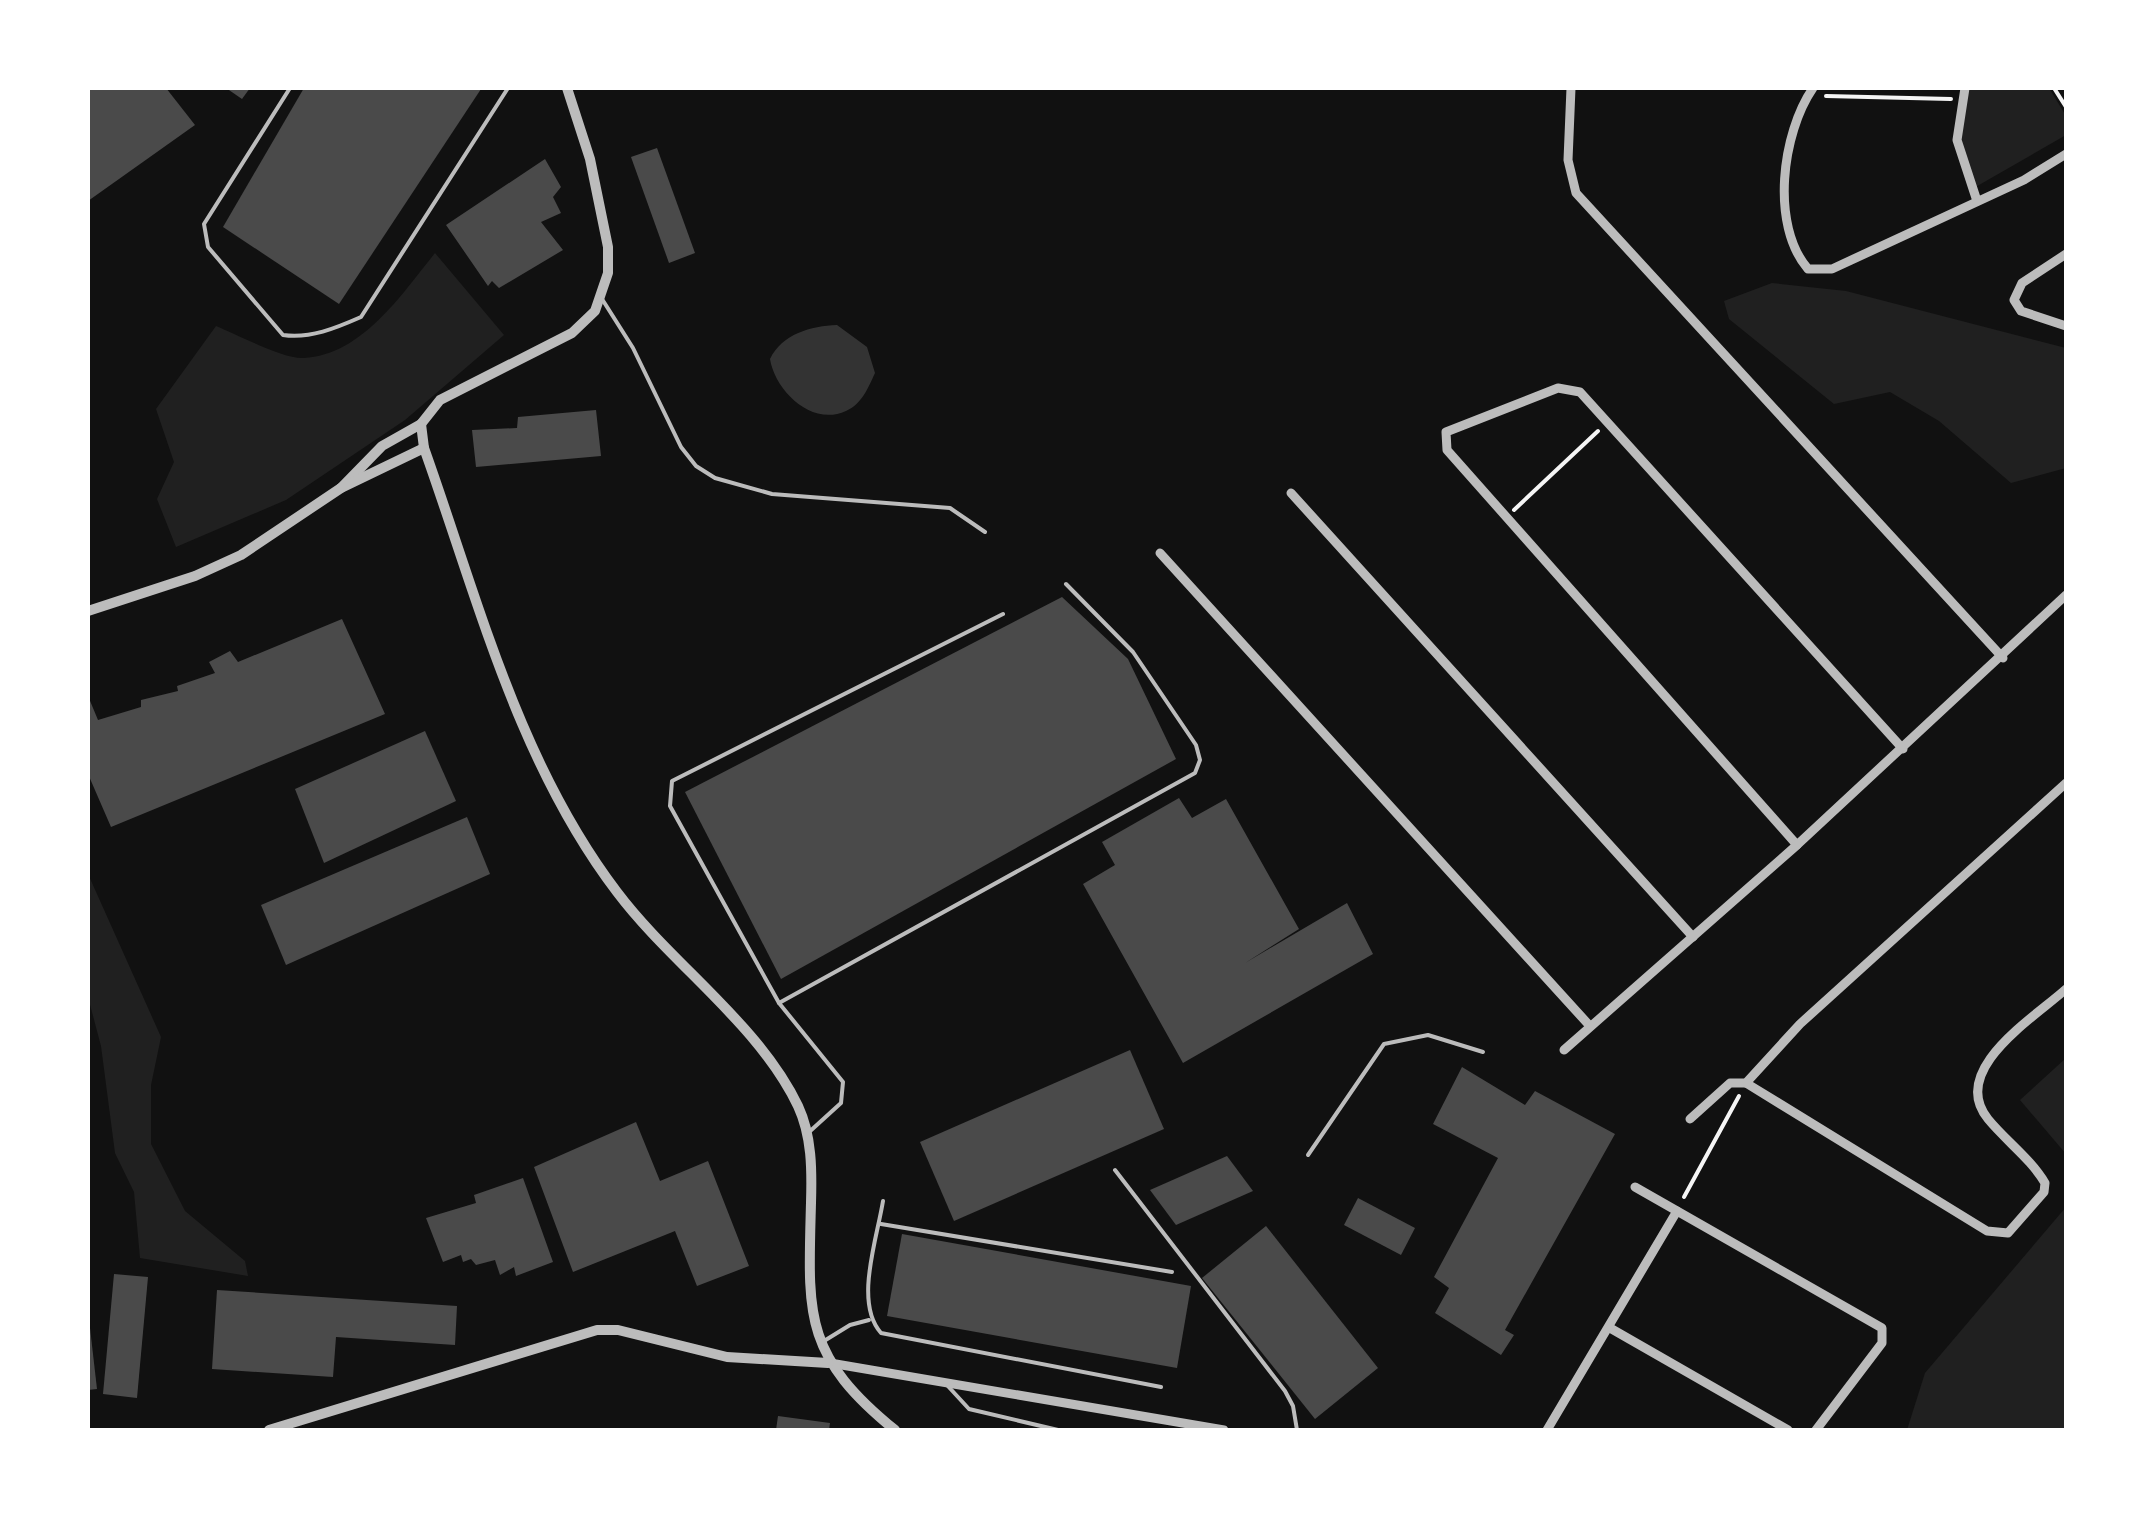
<svg xmlns="http://www.w3.org/2000/svg" width="2154" height="1518" font-family="Figtree,sans-serif">
	<style>
		.green { fill: #202020 }
		.water { fill: #333 }
		.building { fill: #4a4a4a }
		.lines { fill: none; stroke-linecap: round; stroke-linejoin: round }
		.path { stroke: #f5f5f5; stroke-width: 4 }
		.service { stroke: #bcbcbc; stroke-width: 4 }
		.minor { stroke: #bcbcbc; stroke-width: 9 }
		.tertiary { stroke: #bcbcbc; stroke-width: 10 }
	</style>
	<rect width="100%" height="100%" fill="#111"/>
	<g class="green">
		<polygon points="1968,88 2049,88 2066,116 2066,135 1972,189 1957,139"/>
		<path d="M435,253L504,335L405,420L286,500L176,547L157,499L174,462L156,409L216,326C236,334 285,360 304,358C362,355 402,294 435,253Z"/>
		<polygon points="1772,283 1846,291 2066,348 2066,468 2011,483 1939,421 1890,392 1834,404 1729,319 1724,301"/>
		<polygon points="88,874 161,1037 151,1085 151,1144 185,1211 245,1261 248,1276 140,1258 134,1192 115,1153 101,1046 88,997"/>
		<polygon points="2066,1058 2066,1154 2020,1100"/>
		<polygon points="2066,1207 2066,1430 1907,1430 1925,1373"/>
	</g>
	<path class="water" d="M837,325L867,347L875,373C868,388 862,404 846,411C811,427 775,390 770,359C782,334 811,326 837,325Z"/>
	<g class="building">
		<polygon points="88,88 166,88 195,125 88,201"/>
		<polygon points="226,88 250,88 242,99"/>
		<polygon points="304,88 481,89 339,304 223,227"/>
		<polygon points="657,148 695,253 669,263 631,157"/>
		<polygon points="545,159 561,187 553,197 561,213 541,222 563,250 499,288 492,281 488,286 446,225"/>
		<polygon points="596,410 601,456 476,467 472,430 517,428 518,417"/>
		<polygon points="1062,597 1128,659 1176,759 781,979 685,792"/>
		<polygon points="342,619 385,714 111,827 88,774 88,696 98,720 141,707 141,700 178,691 177,686 215,673 209,662 230,651 238,662"/>
		<polygon points="425,731 456,801 324,863 295,789"/>
		<polygon points="1179,798 1192,818 1226,799 1299,929 1245,963 1347,903 1373,954 1183,1063 1083,884 1115,865 1102,842"/>
		<polygon points="467,817 490,874 286,965 261,905"/>
		<polygon points="1130,1050 1164,1129 954,1221 920,1142"/>
		<polygon points="1462,1067 1525,1105 1535,1091 1615,1134 1505,1330 1514,1335 1501,1355 1435,1313 1449,1288 1434,1277 1498,1158 1433,1124"/>
		<polygon points="636,1122 660,1181 708,1161 749,1266 697,1286 675,1231 573,1272 534,1167"/>
		<polygon points="1227,1156 1253,1191 1176,1225 1150,1190"/>
		<polygon points="523,1178 553,1262 516,1276 514,1267 500,1275 495,1260 476,1265 471,1259 463,1262 461,1255 443,1262 426,1218 476,1203 474,1195"/>
		<polygon points="1358,1198 1415,1228 1401,1255 1344,1225"/>
		<polygon points="1266,1226 1378,1368 1315,1419 1202,1278"/>
		<polygon points="902,1234 1191,1286 1177,1368 887,1316"/>
		<polygon points="114,1274 148,1277 137,1398 103,1394"/>
		<polygon points="217,1290 457,1306 455,1345 336,1337 333,1377 212,1369"/>
		<polygon points="90,1328 97,1389 88,1390 88,1329"/>
		<polygon points="778,1416 830,1423 829,1430 776,1430"/>
	</g>
	<g class="lines">
		<g class="path">
			<polyline points="2054,88 2066,107"/>
			<polyline points="1826,96 1951,99"/>
			<polyline points="1514,510 1598,431"/>
			<polyline points="1684,1197 1739,1096"/>
		</g>
		<g class="service">
			<path d="M290,88L204,224L208,247L283,335C310,339 336,328 361,317L508,88"/>
			<polyline points="602,299 633,348 681,447 696,466 715,478 772,494 950,508 985,532"/>
			<polyline points="779,1003 670,806 672,781 1003,614"/>
			<polyline points="808,1133 841,1103 843,1082 779,1003 1195,773 1200,760 1196,745 1133,652 1066,584"/>
			<polyline points="1308,1155 1384,1044 1428,1035 1483,1052"/>
			<polyline points="1115,1170 1285,1391 1293,1406 1297,1430"/>
			<path d="M883,1201C877,1239 854,1303 881,1333L1161,1387"/>
			<polyline points="881,1224 1172,1272"/>
			<polyline points="824,1341 850,1325 869,1320"/>
			<polyline points="946,1384 969,1409 1058,1430"/>
		</g>
		<g class="minor">
			<polyline points="1571,88 1568,160 1576,193 2003,658"/>
			<path d="M1813,88C1782,133 1770,225 1808,269H1832L2024,180L2066,154"/>
			<polyline points="1965,88 1957,140 1977,201"/>
			<polyline points="2066,254 2022,283 2014,300 2021,311 2066,326"/>
			<polyline points="1291,493 1693,937"/>
			<polyline points="1160,553 1589,1025"/>
			<polyline points="1797,845 1447,450 1446,432 1558,388 1580,392 1903,749"/>
			<polyline points="1564,1050 1797,845 2066,595"/>
			<path d="M1746,1083L1987,1231L2008,1233L2044,1192L2045,1183C2031,1159 2006,1141 1988,1119C1948,1070 2034,1018 2066,989"/>
			<polyline points="1690,1119 1730,1083 1746,1083 1800,1024 2066,783"/>
			<polyline points="1635,1187 1882,1328 1882,1343 1816,1430"/>
			<polyline points="1610,1328 1788,1430"/>
			<polyline points="830,1363 1224,1430"/>
			<polyline points="1547,1430 1677,1211"/>
		</g>
		<g class="tertiary">
			<path d="M421,424L424,448C478,599 518,762 617,892C672,965 758,1023 798,1106C812,1136 812,1170 811,1203C808,1315 803,1355 895,1430"/>
			<polyline points="341,488 382,446 421,424 440,400 572,333 595,311 608,273 608,247 590,159 567,88"/>
			<polyline points="88,611 195,576 241,555 341,488 424,448"/>
			<polyline points="269,1430 597,1330 618,1330 727,1357 828,1363"/>
		</g>
	</g>
	<rect width="2154" height="1518" fill="none" stroke="#ffffff" stroke-width="180"/>
</svg>
